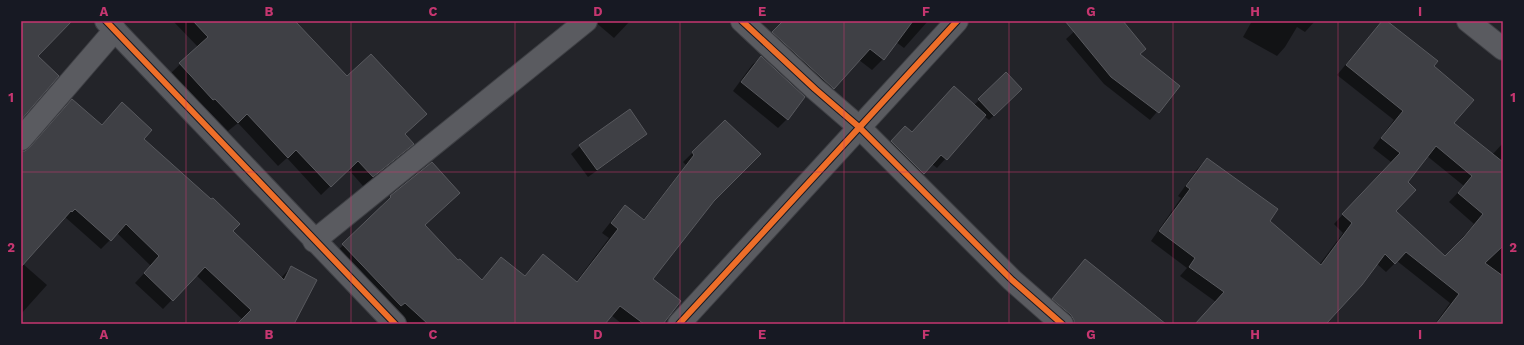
<svg xmlns="http://www.w3.org/2000/svg" width="1524" height="345" font-family="'Work Sans',sans-serif">
	<style>
		.shadow { fill: #0007; fill-rule: evenodd }
		.building { fill: #3f4045; stroke: #58595e; fill-rule: evenodd }
		.lines { fill: none; stroke-linecap: round; stroke-linejoin: round }
		.minor-casing { stroke: #3f4045; stroke-width: 24 }
		.tertiary-casing { stroke: #3f4045; stroke-width: 24 }
		.minor { stroke: #5a5b60; stroke-width: 22 }
		.tertiary { stroke: #5a5b60; stroke-width: 22 }
		.cycleway-casing { stroke: #171923; stroke-width: 8 }
		.cycleway { stroke: #ee6e29; stroke-width: 6 }
		.grid { fill: none; stroke: #c63670; stroke-width: 1; stroke-opacity: 0.55 }
		.neatline { fill: none; stroke: #c63670; stroke-width: 1.5 }
		.grid-label { font-size: 13px; text-anchor: middle; font-weight: bold; fill: #c63670 }
	</style>
	<rect width="100%" height="100%" fill="#232429"/>
	<g class="shadow">
		<polygon points="173,21 294,21 347,78 413,144 404,153 363,186 348,169 321,195 287,158 278,166 238,123 228,131 171,73 198,47"/>
		<polygon points="594,21 630,21 614,38"/>
		<polygon points="783,21 928,21 904,48 896,42 883,59 872,70 859,60 822,99 762,44"/>
		<polygon points="1086,21 1122,21 1139,55 1179,86 1150,120 1104,84 1066,39"/>
		<polygon points="1252,21 1315,21 1305,32 1297,27 1285,47 1277,56 1243,37"/>
		<path d="M1382,21H1385L1432,66L1453,123L1492,155L1503,143V324H1435L1450,303L1397,261L1386,272L1376,263L1324,324H1196L1216,302L1180,276L1187,268L1151,241L1181,198L1178,196L1198,168L1207,159L1268,221L1319,265L1343,233L1334,224L1391,162L1373,148L1394,120L1337,75ZM1427,156L1464,186L1449,202L1474,224L1445,258L1395,211L1407,182Z"/>
		<polygon points="761,57 787,119 778,128 733,91 752,65"/>
		<polygon points="1006,74 1021,89 989,120 984,116 937,168 932,164 915,182 883,150 897,136 912,133 954,87 974,105"/>
		<polygon points="725,121 713,200 651,279 661,324 622,324 611,315 603,324 409,324 334,254 383,207 381,206 391,196 424,226 458,262 481,281 501,258 524,277 543,255 576,282 609,238 602,233 616,215 625,206 643,220 686,165 683,162"/>
		<polygon points="101,126 143,139 232,231 281,278 291,267 293,324 239,324 243,320 196,275 163,309 135,283 151,266 117,233 101,249 65,217 23,264 47,285 21,314 21,175"/>
		<polygon points="646,134 637,142 588,177 571,154 580,146"/>
		<polygon points="1085,261 1138,303 1139,302 1167,324 1061,324 1044,309"/>
	</g>
	<g class="building">
		<polygon points="21,21 72,21 38,56 59,76 21,120"/>
		<polygon points="193,21 295,21 347,76 371,54 427,114 405,134 414,144 373,177 358,161 331,187 296,150 288,158 247,114 238,123 215,99 213,100 179,63 208,37"/>
		<polygon points="783,21 913,21 884,60 870,49 834,89 772,32"/>
		<polygon points="1065,21 1123,21 1146,49 1140,54 1180,86 1159,113 1111,77"/>
		<path d="M1382,21H1387L1438,61L1434,66L1474,100L1454,123L1503,162V246L1485,263L1503,276V324H1436L1459,294L1406,252L1395,264L1385,254L1362,285L1326,324H1195L1224,292L1189,267L1195,258L1159,231L1190,189L1186,186L1207,158L1278,209L1270,221L1321,265L1352,223L1342,214L1400,153L1381,138L1403,111L1346,65ZM1436,146L1472,176L1458,193L1483,214L1464,237L1445,256L1396,211L1416,190L1408,182Z"/>
		<polygon points="761,56 805,97 788,120 741,82"/>
		<polygon points="1006,72 1022,89 994,116 978,99"/>
		<polygon points="954,86 986,115 947,160 941,155 924,174 891,141 905,126 912,132"/>
		<polygon points="72,99 102,125 122,102 152,130 144,139 211,199 213,198 240,224 233,231 284,280 291,266 317,280 294,324 237,324 251,310 205,267 173,301 144,273 159,256 126,224 111,241 75,209 72,212 71,211 21,267 21,151 25,151 30,147"/>
		<polygon points="630,109 647,134 597,170 579,145"/>
		<polygon points="725,120 761,154 714,201 653,279 681,301 663,324 644,324 620,306 605,324 428,324 405,303 401,306 342,244 391,197 390,196 432,162 460,193 425,225 458,260 460,259 482,280 501,257 525,276 543,254 577,282 618,229 611,223 625,205 644,220 694,155 692,152"/>
		<polygon points="1085,259 1166,324 1074,324 1074,320 1071,315 1052,299"/>
	</g>
	<g class="lines">
		<g class="minor-casing">
			<g id="minor">
				<polyline points="106,21 395,324"/>
				<polyline points="742,21 815,89 859,127 1012,280 1062,324"/>
				<polyline points="1468,21 1503,49"/>
				<polyline points="21,139 115,30"/>
				<polyline points="314,241 586,21"/>
			</g>
		</g>
		<g class="tertiary-casing">
			<polyline id="tertiary" points="679,324 957,21"/>
		</g>
		<use href="#minor" class="minor"/>
		<use href="#tertiary" class="tertiary"/>
		<g class="cycleway-casing">
			<g id="cycleway">
				<polyline points="106,21 395,324"/>
				<polyline points="742,21 815,89 859,127 1012,280 1062,324"/>
				<polyline points="679,324 957,21"/>
			</g>
		</g>
		<use href="#cycleway" class="cycleway"/>
	</g>
	<path class="grid" d="M186,21V324M351,21V324M515,21V324M680,21V324M844,21V324M1009,21V324M1173,21V324M1338,21V324M21,172H1503"/>
	<rect width="1524" height="345" fill="none" stroke="#171923" stroke-width="44"/>
	<rect x="22" y="22" width="1480" height="301" class="neatline"/>
	<g class="grid-label">
		<text x="104" y="16">A</text>
		<text x="269" y="16">B</text>
		<text x="433" y="16">C</text>
		<text x="598" y="16">D</text>
		<text x="762" y="16">E</text>
		<text x="926" y="16">F</text>
		<text x="1091" y="16">G</text>
		<text x="1255" y="16">H</text>
		<text x="1420" y="16">I</text>
		<text x="11" y="102">1</text>
		<text x="1513" y="102">1</text>
		<text x="11" y="252">2</text>
		<text x="1513" y="252">2</text>
		<text x="104" y="339">A</text>
		<text x="269" y="339">B</text>
		<text x="433" y="339">C</text>
		<text x="598" y="339">D</text>
		<text x="762" y="339">E</text>
		<text x="926" y="339">F</text>
		<text x="1091" y="339">G</text>
		<text x="1255" y="339">H</text>
		<text x="1420" y="339">I</text>
	</g>
</svg>
